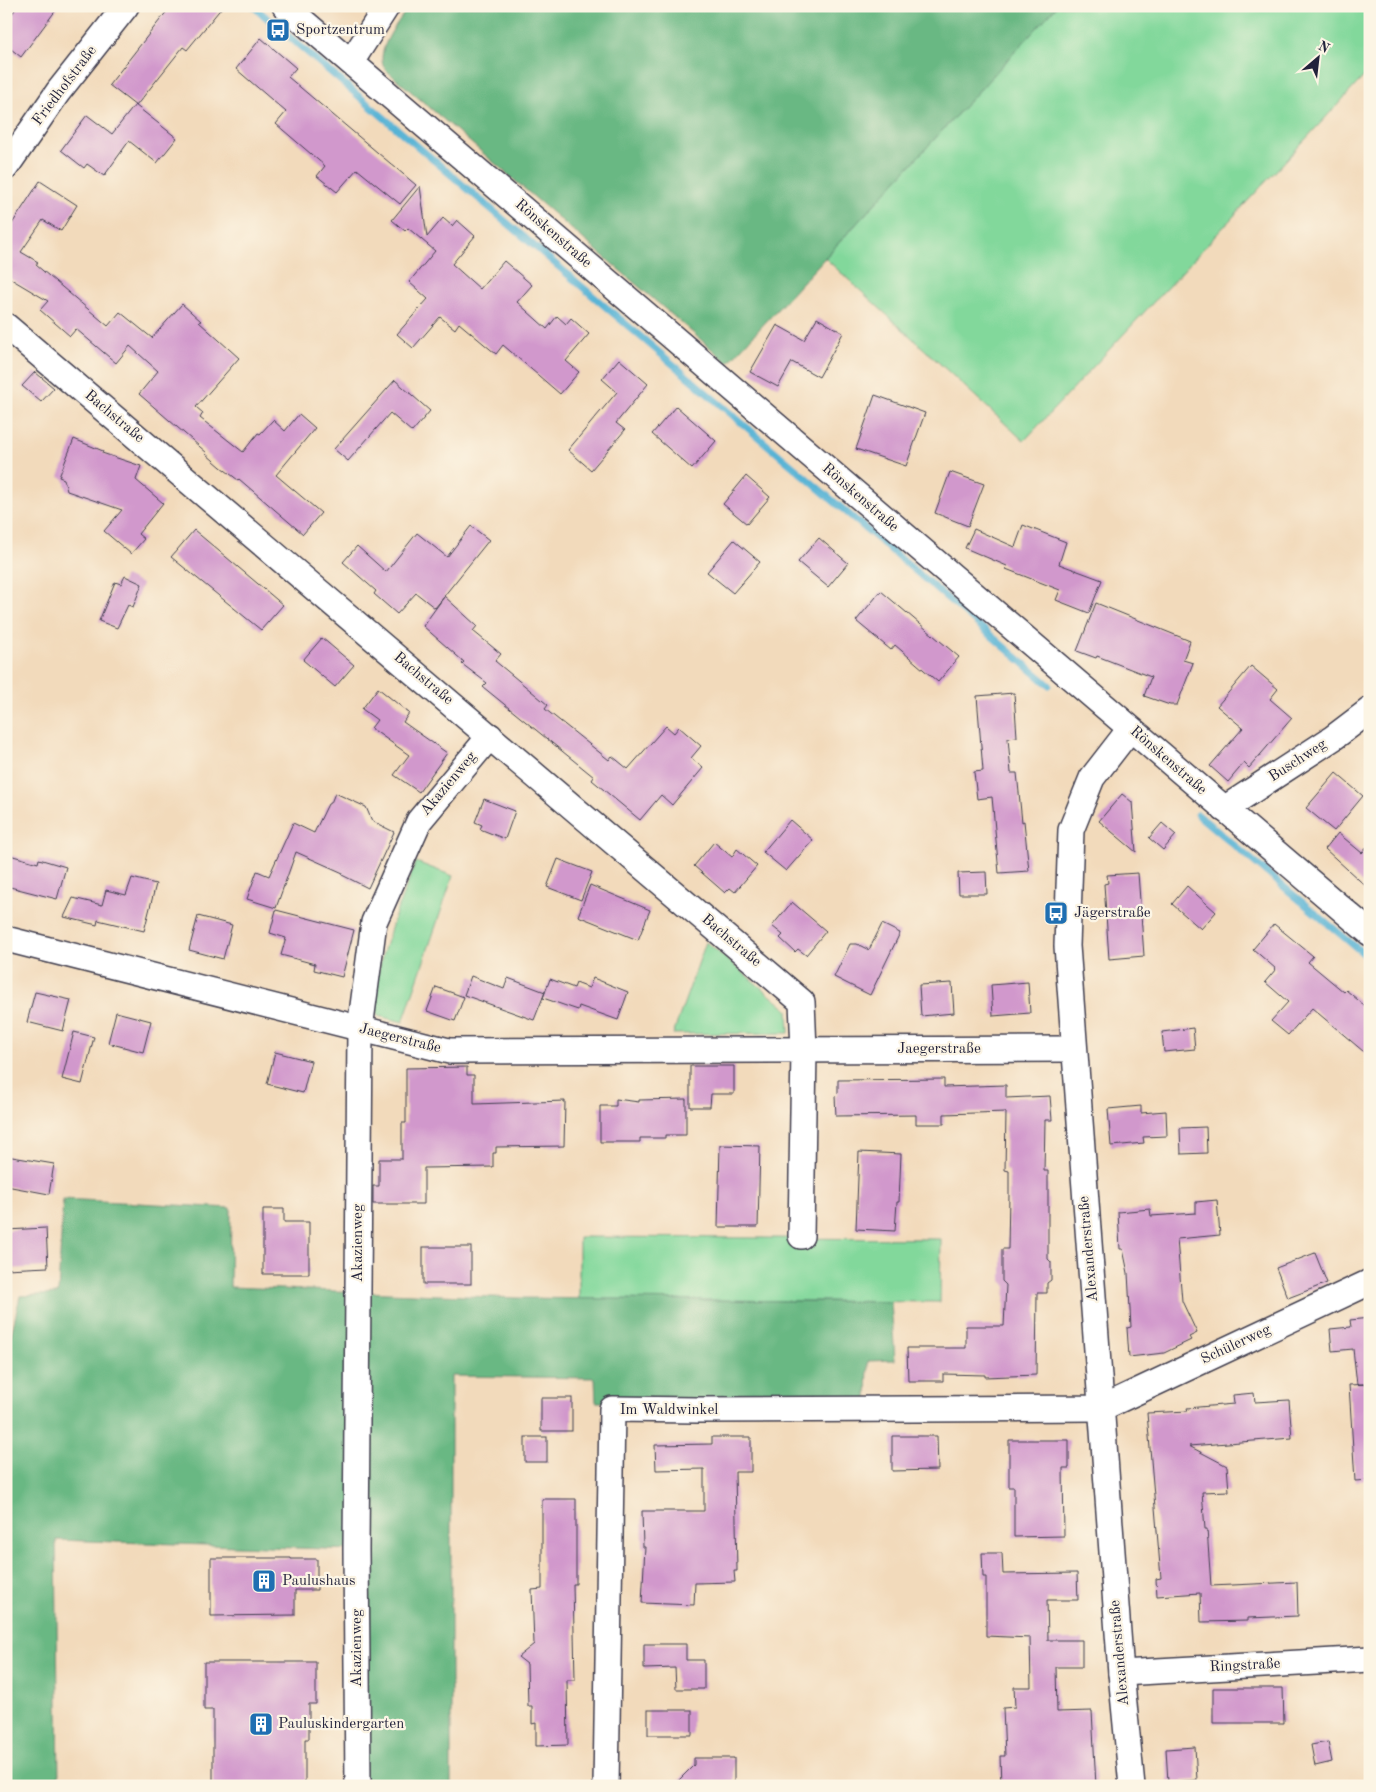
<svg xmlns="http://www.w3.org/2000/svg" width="1376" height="1792" font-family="'Old Standard TT',serif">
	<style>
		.green { fill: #82d89b; stroke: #527d6b }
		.forest { fill: #69b883; stroke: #466d5f }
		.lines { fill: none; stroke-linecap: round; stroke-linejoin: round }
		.stream { stroke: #57b3d5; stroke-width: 7 }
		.building { fill: #d198cc }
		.street-casing { stroke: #413e4e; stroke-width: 28 }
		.street { stroke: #fff; stroke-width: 25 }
		.labels { text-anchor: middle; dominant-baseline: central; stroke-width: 4.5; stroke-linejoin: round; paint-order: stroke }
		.poi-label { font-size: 15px; fill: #22223b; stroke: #fcf5e5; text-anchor: start }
		.street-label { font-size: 15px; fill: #22223b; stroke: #fcf5e5 }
	</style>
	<rect width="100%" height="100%" fill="#fcf5e5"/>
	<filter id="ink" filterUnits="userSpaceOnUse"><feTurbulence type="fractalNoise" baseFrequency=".02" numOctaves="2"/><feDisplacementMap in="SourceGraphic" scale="10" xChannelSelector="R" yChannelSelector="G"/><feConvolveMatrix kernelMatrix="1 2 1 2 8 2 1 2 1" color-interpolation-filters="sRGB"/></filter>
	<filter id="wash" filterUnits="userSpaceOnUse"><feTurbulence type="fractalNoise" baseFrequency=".0096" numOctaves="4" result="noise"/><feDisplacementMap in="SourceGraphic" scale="20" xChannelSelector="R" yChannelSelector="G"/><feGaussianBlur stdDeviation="1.12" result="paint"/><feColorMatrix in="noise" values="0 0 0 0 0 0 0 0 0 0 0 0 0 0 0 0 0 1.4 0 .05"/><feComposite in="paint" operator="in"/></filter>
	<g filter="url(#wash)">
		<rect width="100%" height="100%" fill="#f2dabb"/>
		<g class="green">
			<polygon points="1057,6 1370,6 1370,70 1024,441 825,258"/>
			<polygon points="416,862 453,876 403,1022 378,1016 371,1001 383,953 397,910"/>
			<polygon points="706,942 788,1010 789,1033 673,1034"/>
			<polygon points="579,1237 941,1239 940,1302 579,1299"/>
		</g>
		<g class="forest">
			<path d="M409,6H1057L728,363L394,77C391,74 384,69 383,65C377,47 400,20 409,6Z"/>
			<polygon points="63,1199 231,1208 230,1287 518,1298 891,1302 895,1360 868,1361 867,1404 596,1402 595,1378 451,1376 451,1786 358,1786 356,1550 56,1540 59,1786 6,1786 6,1358 20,1296 58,1294"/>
		</g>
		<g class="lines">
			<g class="stream">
				<polyline points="253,6 1049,685"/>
				<polyline points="1198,815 1370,959"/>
			</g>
		</g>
		<g id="blocks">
			<g class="building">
				<polygon points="18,6 59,6 21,57 6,45 6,21"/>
				<polygon points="171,6 223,6 187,50 183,47 136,106 109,85"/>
				<polygon points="261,38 296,68 288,77 416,185 400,204 357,169 337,192 317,176 325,166 276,124 286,112 236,69"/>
				<polygon points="135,105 177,138 157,163 129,141 104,176 87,164 84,168 61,150 87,115 112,134"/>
				<polygon points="40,181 77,205 61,231 43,220 21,252 38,262 36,265 108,326 120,312 152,338 182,304 201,321 199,322 239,358 196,407 203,413 200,418 243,452 258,433 260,434 273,420 285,431 299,414 315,428 276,475 321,513 303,534 239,479 238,480 221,467 206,454 207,453 139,394 158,371 130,346 116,363 76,329 70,336 40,310 48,301 6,276 6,233"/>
				<polygon points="420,186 427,237 443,218 452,226 457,220 475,236 452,264 480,289 504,261 532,285 517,302 547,329 557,316 566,324 571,318 589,334 566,361 579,372 560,394 503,345 496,354 459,323 455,329 440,317 413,348 397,334 428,299 409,282 435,251 408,228 405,231 392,220"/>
				<polygon points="817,318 843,333 819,377 792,362 778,387 750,372 777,325 804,340"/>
				<polygon points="619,359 648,384 616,423 625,430 591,470 568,450 617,392 602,379"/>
				<polygon points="35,372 54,388 41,402 22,386"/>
				<polygon points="395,380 430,411 412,432 390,413 348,461 334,449"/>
				<polygon points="875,395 925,413 906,466 856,449"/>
				<polygon points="676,406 716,441 692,469 652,434"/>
				<polygon points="74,439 103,451 102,453 141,466 136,480 163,503 138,534 144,539 131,554 104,531 122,510 67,491 64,479 59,477"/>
				<polygon points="950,472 984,484 968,526 935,513"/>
				<polygon points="746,476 770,497 747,524 723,504"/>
				<polygon points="1023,525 1066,542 1059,564 1102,580 1089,613 1056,600 1060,590 1006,569 1007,566 965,548 974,529 1015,547"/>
				<polygon points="471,526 489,540 444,596 477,626 473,631 501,654 495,661 548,705 545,709 609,760 612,756 628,769 666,726 674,733 679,727 701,746 691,758 703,768 672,805 661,795 640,820 592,780 594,777 483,687 487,683 462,664 464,662 423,626 444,597 435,608 416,593 397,614 374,594 376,591 343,562 357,546 386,572 417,533 447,557"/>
				<polygon points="194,530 283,605 261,630 171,557"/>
				<polygon points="819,538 848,563 828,587 798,562"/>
				<polygon points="734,540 760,562 733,593 707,572"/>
				<polygon points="125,576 142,584 133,607 128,605 117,628 99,621 115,582 121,584"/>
				<polygon points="881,591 959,657 938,682 895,645 891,650 856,621"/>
				<polygon points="1096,603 1190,641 1183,660 1193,663 1177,705 1170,705 1144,696 1151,677 1097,656 1096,658 1077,651"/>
				<polygon points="322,638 354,665 335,687 303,660"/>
				<polygon points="1251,666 1278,689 1270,699 1292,718 1249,768 1244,763 1228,782 1210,766 1243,728 1217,706"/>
				<polygon points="378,688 409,713 403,722 447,753 419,792 394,775 409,755 371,728 377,720 362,709"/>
				<polygon points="1014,693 1017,737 1008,738 1011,773 1017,773 1022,822 1024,821 1029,871 999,873 992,797 977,799 974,772 983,771 977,696"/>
				<polygon points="1336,773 1363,796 1334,831 1306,808"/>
				<polygon points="335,793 366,807 372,821 394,832 368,888 342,875 343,873 296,852 276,908 247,899 257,871 269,876 293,823 314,833 328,804 331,803"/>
				<polygon points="1122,794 1132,802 1136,852 1099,821"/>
				<polygon points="484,799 515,811 505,839 480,829 482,825 475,822"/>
				<polygon points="790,820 813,840 786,871 763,852"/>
				<polygon points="1162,823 1176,835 1163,850 1149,838"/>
				<polygon points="1338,833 1362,853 1370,844 1370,890 1325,849"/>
				<polygon points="714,842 732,857 737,849 757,866 735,892 730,888 725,893 694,866"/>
				<polygon points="6,854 38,863 39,859 66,867 57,899 6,886"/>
				<polygon points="558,859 592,872 581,900 547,887"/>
				<polygon points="986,872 987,894 959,894 958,873"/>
				<polygon points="1138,873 1144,956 1109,959 1104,884 1108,883 1107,875"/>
				<polygon points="132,878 156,884 144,931 98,920 97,925 64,917 73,898 102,905 106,890 126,895"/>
				<polygon points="590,885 650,910 638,940 578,916"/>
				<polygon points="1187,886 1216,912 1201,929 1172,904"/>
				<polygon points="792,902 826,931 806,955 798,949 795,952 780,938 783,935 772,926"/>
				<polygon points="276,910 354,930 342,977 314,970 315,964 281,955 286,938 270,933"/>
				<polygon points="198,916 232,925 223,959 189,950"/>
				<polygon points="882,924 900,933 870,995 834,977 850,944 857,944 869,950"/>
				<polygon points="1274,924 1313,956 1308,962 1344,992 1346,990 1370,1010 1370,1057 1312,1008 1288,1035 1271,1021 1288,1002 1265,982 1276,969 1253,949"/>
				<polygon points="471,976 504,989 508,978 545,992 534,1020 464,995"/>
				<polygon points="593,978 628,992 618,1020 579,1006 578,1010 543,998 550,979 574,988 576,983 589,988"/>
				<polygon points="1028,982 1030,1013 993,1016 991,985"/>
				<polygon points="952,983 954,1013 921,1016 919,985"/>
				<polygon points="436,987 464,997 455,1021 427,1011"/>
				<polygon points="35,992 71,1000 63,1031 27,1022"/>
				<polygon points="116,1012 151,1021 143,1052 108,1043"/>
				<polygon points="1193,1028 1195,1049 1164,1052 1162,1032"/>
				<polygon points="74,1032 94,1037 82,1084 62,1079"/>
				<polygon points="275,1052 311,1061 303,1093 267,1084"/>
				<polygon points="690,1066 734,1066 734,1094 711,1094 710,1107 690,1107"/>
				<polygon points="467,1067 467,1075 474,1075 474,1104 565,1101 564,1146 496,1147 496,1153 493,1153 493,1167 424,1168 424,1204 373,1204 373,1186 379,1186 379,1159 402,1159 402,1123 406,1123 406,1068"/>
				<polygon points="944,1079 944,1087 1006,1085 1006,1098 1050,1096 1052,1120 1045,1120 1044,1171 1048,1171 1048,1259 1051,1262 1051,1280 1047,1283 1047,1293 1037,1293 1036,1375 985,1377 985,1375 943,1374 943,1381 908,1381 907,1348 966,1348 966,1326 1004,1326 1006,1285 1002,1281 1002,1249 1008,1249 1009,1194 1009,1171 1005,1170 1006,1112 944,1114 944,1124 916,1124 916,1115 836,1116 835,1096 838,1093 838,1080"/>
				<polygon points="616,1099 639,1102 639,1100 686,1099 686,1135 665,1135 665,1138 640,1138 640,1142 600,1142 600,1106 616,1106"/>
				<polygon points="1141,1106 1141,1113 1166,1111 1167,1136 1143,1137 1144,1143 1111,1146 1108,1109"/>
				<polygon points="1206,1127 1207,1153 1181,1154 1180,1128"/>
				<polygon points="720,1145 760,1146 758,1227 718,1227"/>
				<polygon points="859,1152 901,1154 899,1202 897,1202 895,1231 856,1229"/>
				<polygon points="6,1156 54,1164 49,1194 6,1186"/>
				<polygon points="1217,1200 1220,1235 1177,1239 1182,1301 1197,1333 1189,1337 1191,1340 1164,1353 1129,1357 1127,1328 1131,1327 1128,1273 1123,1249 1120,1249 1118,1212 1150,1209 1151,1216 1196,1213 1196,1202"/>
				<polygon points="263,1209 284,1209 284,1222 309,1222 309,1274 263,1274"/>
				<polygon points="46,1228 48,1267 6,1269 6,1230"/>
				<rect x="423" y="1247" width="48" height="37"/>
				<polygon points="1315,1253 1327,1283 1288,1298 1276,1268"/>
				<polygon points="1370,1318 1370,1384 1357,1384 1353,1349 1332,1351 1330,1329 1351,1327 1350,1320"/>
				<polygon points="1370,1384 1370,1480 1355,1481 1349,1385"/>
				<polygon points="1254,1393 1255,1402 1289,1400 1292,1438 1189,1446 1227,1466 1229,1491 1202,1492 1205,1529 1207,1529 1211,1586 1297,1582 1298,1616 1248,1618 1248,1621 1201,1622 1200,1593 1157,1596 1156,1579 1161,1578 1147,1413 1188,1411 1187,1408 1234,1404 1233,1395"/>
				<rect x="541" y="1398" width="31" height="33"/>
				<polygon points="892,1436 937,1436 938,1470 892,1471"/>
				<rect x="525" y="1437" width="22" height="25"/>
				<polygon points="712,1437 751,1437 751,1472 735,1472 737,1571 734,1571 735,1582 695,1583 694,1605 642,1603 645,1547 643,1547 642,1511 704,1511 704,1469 656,1470 655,1445 712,1444"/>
				<polygon points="1009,1440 1069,1440 1069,1468 1063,1468 1064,1536 1014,1537 1014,1487 1009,1487"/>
				<polygon points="542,1499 576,1499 576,1584 573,1584 575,1680 567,1680 568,1745 536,1746 536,1723 532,1724 532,1706 528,1706 527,1664 518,1657 534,1644 532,1590 542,1589"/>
				<polygon points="982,1553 1002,1553 1003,1574 1077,1573 1078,1600 1047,1600 1048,1640 1082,1640 1082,1667 1056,1667 1057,1712 1092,1711 1096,1786 1001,1786 1000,1756 1005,1756 1003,1708 1015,1707 1014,1687 1031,1687 1030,1638 986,1636 986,1577 983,1577"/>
				<polygon points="211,1558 291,1558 291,1559 317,1559 317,1590 295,1590 295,1615 211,1616"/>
				<polygon points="644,1644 686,1644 686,1660 704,1660 704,1689 676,1689 675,1668 644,1669"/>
				<polygon points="204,1662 316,1662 316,1704 309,1704 309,1739 305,1739 305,1786 213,1786 213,1710 204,1710"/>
				<polygon points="1213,1688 1283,1688 1284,1723 1213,1723"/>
				<rect x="648" y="1710" width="44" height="25"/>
				<polygon points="1328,1742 1332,1762 1315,1766 1311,1745"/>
				<polygon points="1195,1747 1197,1780 1168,1782 1166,1749"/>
				<polygon points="694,1758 734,1758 734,1785 673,1786 694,1765"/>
			</g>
		</g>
	</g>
	<g filter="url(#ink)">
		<use href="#blocks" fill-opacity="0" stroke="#413e4e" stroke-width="1"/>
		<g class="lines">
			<g class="street-casing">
				<g id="street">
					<polyline points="285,6 1370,933"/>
					<polyline points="351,62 387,6"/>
					<polyline points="6,167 58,92 126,6"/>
					<polyline points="6,326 802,1002 804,1050 801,1236"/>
					<polyline points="1130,729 1092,778 1071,830 1067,946 1121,1673 1132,1786"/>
					<polyline points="1224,809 1333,738 1370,710"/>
					<polyline points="6,939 449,1051 1073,1049"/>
					<polyline points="1121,1673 1370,1659"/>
					<polyline points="358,1786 356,1550 360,1029 374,922 419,821 490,736"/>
					<polyline points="606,1786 612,1409 698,1410 1102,1408 1370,1282"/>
				</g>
			</g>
			<use href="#street" class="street"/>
		</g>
	</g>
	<defs>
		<g id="bus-square" transform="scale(1.25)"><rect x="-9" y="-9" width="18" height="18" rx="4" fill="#1f6fb2" stroke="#fcf5e5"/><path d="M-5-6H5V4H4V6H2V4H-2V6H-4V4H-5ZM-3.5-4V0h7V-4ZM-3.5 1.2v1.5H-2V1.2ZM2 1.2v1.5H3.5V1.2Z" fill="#fff"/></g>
		<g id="building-square" transform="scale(1.25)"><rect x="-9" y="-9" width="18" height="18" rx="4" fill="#1f6fb2" stroke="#fcf5e5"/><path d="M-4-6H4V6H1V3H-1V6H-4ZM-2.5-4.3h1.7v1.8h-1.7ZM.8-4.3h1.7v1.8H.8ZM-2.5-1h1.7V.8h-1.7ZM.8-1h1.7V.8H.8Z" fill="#fff"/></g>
	</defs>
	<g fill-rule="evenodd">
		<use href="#bus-square" x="278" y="30"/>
		<use href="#bus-square" x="1056" y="913"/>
		<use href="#building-square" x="264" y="1581"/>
		<use href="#building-square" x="261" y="1724"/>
	</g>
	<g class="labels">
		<g class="poi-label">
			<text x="296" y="30">Sportzentrum</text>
			<text x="1074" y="913">Jägerstraße</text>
			<text x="282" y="1581">Paulushaus</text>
			<text x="278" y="1724">Pauluskindergarten</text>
		</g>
		<g class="street-label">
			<text transform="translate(65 86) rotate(-53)">Friedhofstraße</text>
			<text transform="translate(553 234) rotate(41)">Rönskenstraße</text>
			<text transform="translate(114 417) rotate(40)">Bachstraße</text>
			<text transform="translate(860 498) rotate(41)">Rönskenstraße</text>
			<text transform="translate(423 679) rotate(40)">Bachstraße</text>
			<text transform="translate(1168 761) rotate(41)">Rönskenstraße</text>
			<text transform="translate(1298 761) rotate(-33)">Buschweg</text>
			<text transform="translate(449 784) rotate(-50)">Akazienweg</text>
			<text transform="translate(731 941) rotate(40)">Bachstraße</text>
			<text transform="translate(400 1039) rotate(14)">Jaegerstraße</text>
			<text x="939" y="1049">Jaegerstraße</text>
			<text transform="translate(358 1243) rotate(-90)">Akazienweg</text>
			<text transform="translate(1089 1249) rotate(-95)">Alexanderstraße</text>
			<text transform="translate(1236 1345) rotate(-25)">Schülerweg</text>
			<text x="669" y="1410">Im Waldwinkel</text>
			<text transform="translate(357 1648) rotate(-90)">Akazienweg</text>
			<text transform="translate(1120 1653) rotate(-95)">Alexanderstraße</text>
			<text transform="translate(1245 1666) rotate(-3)">Ringstraße</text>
		</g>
	</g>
	<rect width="1376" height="1792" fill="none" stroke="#fcf5e5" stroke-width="25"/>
	<g transform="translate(1318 58) rotate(28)" stroke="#fcf5e5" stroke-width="4" paint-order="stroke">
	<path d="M0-4L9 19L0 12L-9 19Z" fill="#22223b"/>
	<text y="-8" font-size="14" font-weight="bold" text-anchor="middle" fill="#22223b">N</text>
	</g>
</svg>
